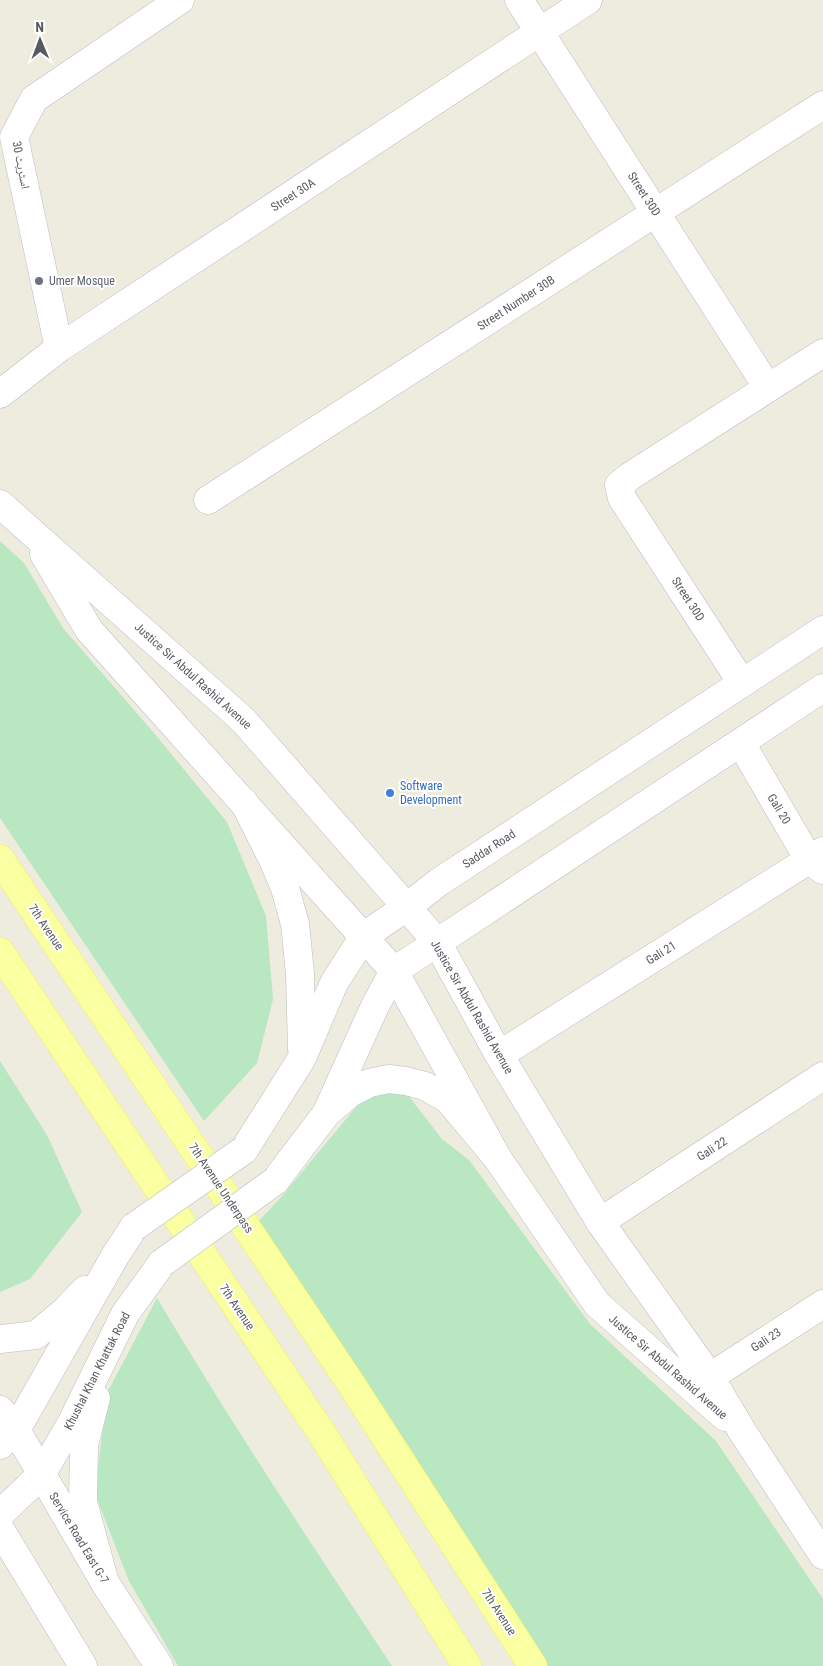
<svg xmlns="http://www.w3.org/2000/svg" width="823" height="1666" font-family="'Roboto Condensed','Noto Naskh Arabic',sans-serif">
	<style>
		.green { fill: #b8e7c2 }
		.lines { fill: none; stroke-linecap: round; stroke-linejoin: round }
		.minor-casing { stroke: #bcbdc4; stroke-width: 29 }
		.tertiary-casing { stroke: #bcbdc4; stroke-width: 29 }
		.primary-casing { stroke: #fcf048; stroke-width: 29 }
		.minor { stroke: #fff; stroke-width: 28 }
		.tertiary { stroke: #fff; stroke-width: 28 }
		.primary { stroke: #faffa1; stroke-width: 28 }
		.tertiary-bridge-casing { stroke: #bcbdc4; stroke-width: 29; stroke-linecap: butt }
		.tertiary-bridge { stroke: #fff; stroke-width: 28 }
		.worship-dot { fill: #6b7280; stroke: #fff; stroke-width: 2 }
		.shop-dot { fill: #3f7fe0; stroke: #fff; stroke-width: 2 }
		.labels { text-anchor: middle; dominant-baseline: central; stroke-width: 4; stroke-linejoin: round; paint-order: stroke }
		.street-label { font-size: 12px; fill: #585a61; stroke: #fff }
		.worship-label { font-size: 12px; fill: #5b616d; stroke: #fff; text-anchor: start }
		.shop-label { font-size: 12px; fill: #366cbe; stroke: #fff; text-anchor: start }
	</style>
	<rect width="100%" height="100%" fill="#edecde"/>
	<g class="green">
		<polygon points="0,541 24,563 63,628 154,733 227,822 266,916 273,999 257,1063 204,1121 0,818"/>
		<polygon points="0,1061 47,1135 82,1212 30,1279 0,1292"/>
		<polygon points="404,1090 442,1139 469,1160 590,1324 716,1441 823,1599 823,1666 544,1666 256,1224 283,1195 366,1095"/>
		<path d="M157,1298C231,1423 312,1545 392,1666H178L129,1581L95,1494L107,1393Z"/>
	</g>
	<g class="lines">
		<g class="minor-casing">
			<g id="minor">
				<polyline points="519,0 768,388"/>
				<polyline points="59,348 14,137 34,99 180,0"/>
				<polyline points="0,394 59,348 588,0"/>
				<polyline points="208,500 823,105"/>
				<polyline points="0,504 243,720 437,942 499,1055 600,1222 710,1377 742,1431 823,1555"/>
				<polyline points="44,554 89,630 394,971 498,1159 597,1304 725,1417"/>
				<polyline points="742,683 622,498 619,485 629,477 823,353"/>
				<polyline points="741,743 809,860 823,870"/>
				<polyline points="499,1055 823,851"/>
				<polyline points="600,1222 823,1076"/>
				<polyline points="710,1377 823,1304"/>
				<polyline points="0,1410 16,1430 105,1583 159,1666"/>
				<polyline points="0,1529 83,1666"/>
			</g>
		</g>
		<g class="tertiary-casing">
			<g id="tertiary">
				<polyline points="244,802 274,862 285,888 295,924 300,974 302,1049"/>
				<polyline points="329,1111 350,1093 369,1083 389,1079 406,1081 425,1086 448,1099 498,1159"/>
				<polyline points="244,1150 302,1058 334,983 364,936 408,906 439,882 823,630"/>
				<polyline points="275,1181 326,1114 375,1006 394,971 823,688"/>
				<polyline points="0,1339 36,1335 65,1311 85,1290"/>
				<polyline points="96,1398 84,1445 83,1502 105,1583"/>
				<polyline points="0,1445 16,1430 115,1256 134,1227"/>
				<polyline points="0,1514 41,1475 72,1422 125,1314 162,1263"/>
			</g>
		</g>
		<g class="primary-casing">
			<g id="primary">
				<polyline points="0,859 350,1382 533,1666"/>
				<polyline points="0,952 321,1432 467,1666"/>
			</g>
		</g>
		<use href="#minor" class="minor"/>
		<use href="#tertiary" class="tertiary"/>
		<use href="#primary" class="primary"/>
		<g class="tertiary-bridge-casing">
			<g id="tertiary-bridge">
				<polyline points="134,1227 244,1150"/>
				<polyline points="162,1263 275,1181"/>
			</g>
		</g>
		<use href="#tertiary-bridge" class="tertiary-bridge"/>
	</g>
	<circle class="worship-dot" cx="39" cy="281" r="5"/>
	<circle class="shop-dot" cx="390" cy="793" r="5"/>
	<g class="labels">
		<g class="street-label">
			<text transform="translate(21 165) rotate(79)">اسٹریٹ 30</text>
			<text transform="translate(644 194) rotate(57)">Street 30D</text>
			<text transform="translate(293 195) rotate(-33)">Street 30A</text>
			<text transform="translate(516 303) rotate(-33)">Street Number 30B</text>
			<text transform="translate(688 599) rotate(57)">Street 30D</text>
			<text transform="translate(193 676) rotate(42)">Justice Sir Abdul Rashid Avenue</text>
			<text transform="translate(779 809) rotate(59)">Gali 20</text>
			<text transform="translate(489 849) rotate(-33)">Saddar Road</text>
			<text transform="translate(46 927) rotate(56)">7th Avenue</text>
			<text transform="translate(661 953) rotate(-32)">Gali 21</text>
			<text transform="translate(472 1007) rotate(60)">Justice Sir Abdul Rashid Avenue</text>
			<text transform="translate(712 1149) rotate(-33)">Gali 22</text>
			<text transform="translate(221 1188) rotate(56)">7th Avenue Underpass</text>
			<text transform="translate(237 1307) rotate(56)">7th Avenue</text>
			<text transform="translate(766 1340) rotate(-33)">Gali 23</text>
			<text transform="translate(668 1367) rotate(41)">Justice Sir Abdul Rashid Avenue</text>
			<text transform="translate(97 1371) rotate(-63)">Khushal Khan Khattak Road</text>
			<text transform="translate(79 1538) rotate(59)">Service Road East G-7</text>
			<text transform="translate(499 1612) rotate(57)">7th Avenue</text>
		</g>
		<g class="worship-label">
			<text x="49" y="281">Umer Mosque</text>
		</g>
		<g class="shop-label">
			<text x="400" y="786">Software<tspan x="400" dy="14">Development</tspan></text>
		</g>
	</g>
	<g transform="translate(40 40) rotate(359)" stroke="#ffffff" stroke-width="4" paint-order="stroke">
	<path d="M0-4L9 19L0 12L-9 19Z" fill="#585a61"/>
	<text y="-8" font-size="14" font-weight="bold" text-anchor="middle" fill="#585a61">N</text>
	</g>
</svg>
